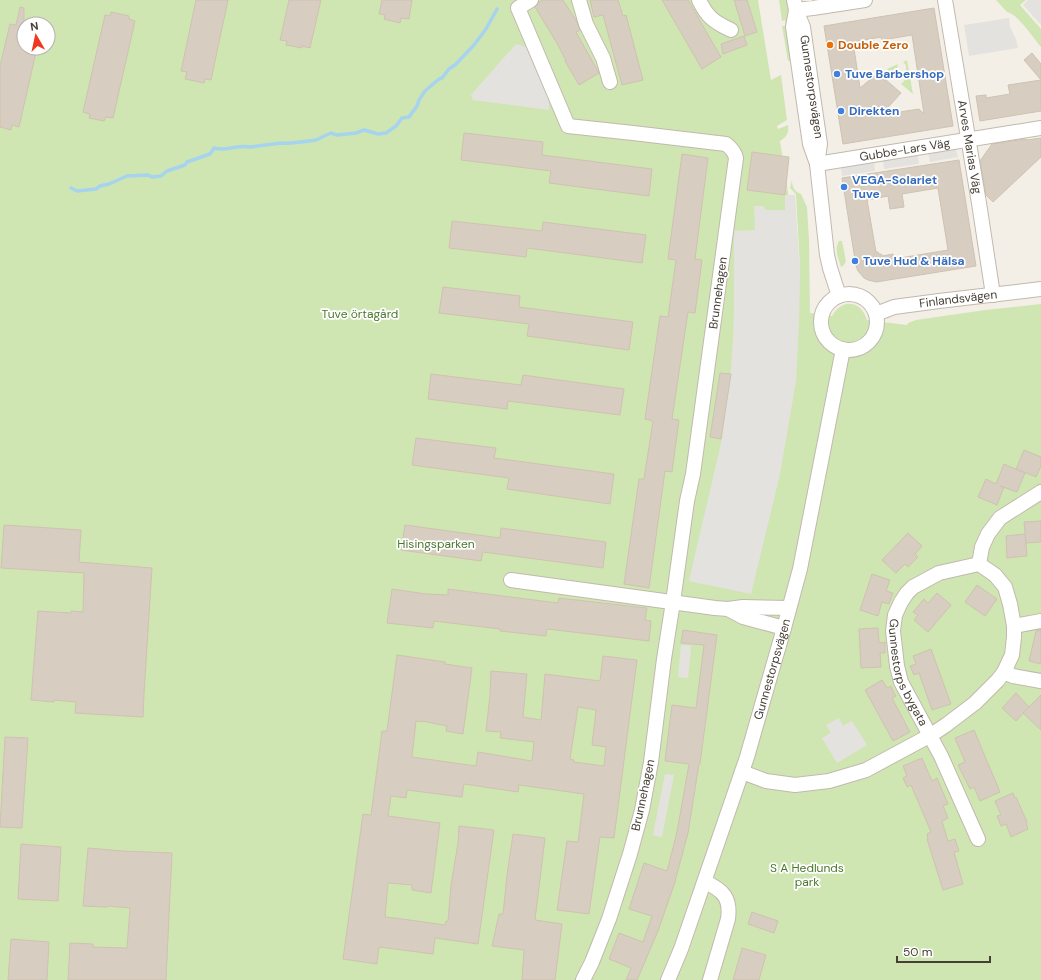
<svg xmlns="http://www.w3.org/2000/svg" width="1041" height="980" font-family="'DM Sans',sans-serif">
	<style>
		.green { fill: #d0e6b2; fill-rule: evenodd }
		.parking { fill: #e4e2df }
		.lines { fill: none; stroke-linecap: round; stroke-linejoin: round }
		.stream { stroke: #a6d3ee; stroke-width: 3.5 }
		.building { fill: #d7cdc0; stroke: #cfc2b1; fill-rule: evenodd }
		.minor-casing { stroke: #c1b9ad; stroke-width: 16 }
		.minor { stroke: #fff; stroke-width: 14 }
		.food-dot { fill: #e8710a; stroke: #fff; stroke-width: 1.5 }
		.shop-dot { fill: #3f7fe0; stroke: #fff; stroke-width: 1.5 }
		.labels { text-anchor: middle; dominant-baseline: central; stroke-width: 3.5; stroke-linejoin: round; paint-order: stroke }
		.food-label { font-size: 12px; font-weight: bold; fill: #c56008; stroke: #fff; text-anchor: start }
		.shop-label { font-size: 12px; font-weight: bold; fill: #366cbe; stroke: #fff; text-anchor: start }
		.street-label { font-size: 12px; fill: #463f36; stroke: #fff }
		.park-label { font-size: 12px; fill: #4b762c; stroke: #fff }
	</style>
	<rect width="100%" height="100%" fill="#f3efe7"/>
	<g class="green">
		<path d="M0,0H758L771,80L781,75L787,120L777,126L778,129L788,125C789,133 787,137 780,141L800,269L796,195L794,192L790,188L792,180C792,186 794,192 801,194L807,207L809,240L810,313L832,316C842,298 861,300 867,320L907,325L908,323L916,320L985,310L1041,304V980H0ZM24,24H48V48H24Z"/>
		<polygon points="779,0 787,0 794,61 788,61 782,26 786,26 785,20 782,21"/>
		<path d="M996,0H1026L1020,5L1041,29V47C1034,39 1017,13 1007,12Z"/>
		<polygon points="907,60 913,94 901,84 905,80 901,76 897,79 887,69 898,64 897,68 893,70 893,72 894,73 898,73 896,74 898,77 901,75 900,73 902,73 906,70 906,65 903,62"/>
		<path d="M839,241H842L846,261L844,265L841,267C838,257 834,250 839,241Z"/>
	</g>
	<g class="parking">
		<polygon points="1028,0 1041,0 1041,25 1023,5"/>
		<polygon points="1009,18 1010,27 1016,39 1018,48 969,56 964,25"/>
		<polygon points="516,44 526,47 546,91 549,101 549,110 473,100 471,95"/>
		<polygon points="956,149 958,157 930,162 928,153"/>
		<polygon points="918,155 919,164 884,169 883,160"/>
		<polygon points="874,162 875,171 842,176 841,167"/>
		<polygon points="785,195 795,195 800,272 799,321 796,381 780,474 751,594 689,581 722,439 731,368 733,341 734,312 734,231 755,230 754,206 764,206 765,210 785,210"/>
		<polygon points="681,645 691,646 688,678 678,677"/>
		<polygon points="839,718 843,726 852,721 867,745 837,763 822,738 831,733 826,725"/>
		<polygon points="665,774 674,775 662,837 653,835"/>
	</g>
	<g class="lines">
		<path class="stream" d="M71,188L77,191L96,189L100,186L109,184L127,176L148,175L152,177L161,176L167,171L185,165L187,162L210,154L214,148C226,152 238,144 250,147L281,143C285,144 311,141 316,140C321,138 326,135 331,133L337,135L356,133L364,130L378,134L386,133L396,126L402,118L409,117L417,106L419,100L425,91L439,79L442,78L449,69L455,65L474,45L486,29L497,9"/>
	</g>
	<g class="building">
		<polygon points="196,0 228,0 211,80 205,79 204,83 185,79 187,72 181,71"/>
		<polygon points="289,0 321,0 310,48 302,46 302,48 286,45 287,41 280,40"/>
		<polygon points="382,0 412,0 409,19 401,18 400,23 384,19 385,15 379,14"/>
		<polygon points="543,0 563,0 577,22 580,30 576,32 599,73 579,85 565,61 566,61 558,45 535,7 539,2"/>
		<polygon points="590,0 618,0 623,16 626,15 643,80 622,85 603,15 594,17"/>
		<polygon points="662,0 688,0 721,57 702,69"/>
		<polygon points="734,0 747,0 757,32 745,36"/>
		<polygon points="20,7 24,8 24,48 37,48 19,127 12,125 11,130 0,127 0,66 10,24 16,25"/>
		<path d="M934,8L953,126L843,144L824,26ZM912,35L924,114L919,109L881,115L901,93L878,73L860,88L853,42L881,37L882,40Z"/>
		<polygon points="111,12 129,16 129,19 135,21 113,118 106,117 104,121 89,118 90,114 83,112 105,15 110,16"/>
		<polygon points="744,36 747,45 723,54 721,44"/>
		<polygon points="1032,53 1041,64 1041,111 980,121 976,96 986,95 986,98 1010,94 1008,85 1041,80 1024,60"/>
		<polygon points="464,133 543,142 542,155 652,169 649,196 549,183 551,171 461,160"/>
		<polygon points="1041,138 1041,157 993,202 986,195 980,161 992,144 1026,139 1027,140"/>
		<polygon points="752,152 789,157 785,195 747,190"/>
		<polygon points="682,154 708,158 695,259 702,260 695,313 688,312 672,419 679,420 672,472 665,471 649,588 624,584 639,479 644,479 653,421 645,419 660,316 668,317 676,260 668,259"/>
		<path d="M959,160L976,266L876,282L868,280L864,278L858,271L856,266L842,178ZM938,188L948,250L894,259L893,254L882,256L881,254H879L878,252H876L867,200L888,196L890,209L904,207L902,194Z"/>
		<polygon points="452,221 542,231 543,222 646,235 642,263 527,248 526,257 449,248"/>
		<polygon points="443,287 520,296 519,307 633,322 629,350 527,336 529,324 439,313"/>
		<polygon points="720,373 731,374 721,439 710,437"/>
		<polygon points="431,374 521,385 523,375 624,389 620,415 508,401 507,409 428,399"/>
		<polygon points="416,438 496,448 494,458 614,474 610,504 507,489 509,478 412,465"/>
		<polygon points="1024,450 1041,457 1041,466 1036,477 1016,469"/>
		<polygon points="1004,464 1025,473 1017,492 1000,486 1004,487 997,505 978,497 986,479 996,484"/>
		<polygon points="1041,521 1041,542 1026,543 1024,522"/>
		<polygon points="4,525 81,530 79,562 152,568 144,694 143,717 75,713 76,702 54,700 54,702 31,700 38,611 71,613 71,611 83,612 84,573 1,568"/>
		<polygon points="405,525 500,538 501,528 606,542 603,568 483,552 481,561 401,550"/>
		<polygon points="908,533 922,546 915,554 918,557 908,567 905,564 896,573 882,560"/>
		<polygon points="1025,534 1027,556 1007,558 1006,536"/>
		<polygon points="872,574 890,580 886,591 893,593 889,604 882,602 878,616 860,610"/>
		<polygon points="977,585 997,599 985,616 965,602"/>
		<polygon points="392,589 426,594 448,595 448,589 558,603 559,598 647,608 645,620 651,621 649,641 547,629 546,636 500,631 500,629 434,621 433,628 387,623 390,603"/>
		<polygon points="937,593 951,605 928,632 914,620 918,615 913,612 924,599 928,603"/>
		<polygon points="878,628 879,643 885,642 885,653 880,653 881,667 861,668 859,629"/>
		<polygon points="683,630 717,635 700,764 699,764 688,833 674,885 658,931 637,980 626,980 631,968 609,959 619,933 643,942 652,916 629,909 644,863 667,871 677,832 689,764 665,761 672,705 696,708 704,645 681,643"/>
		<polygon points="1041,630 1041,664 1029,661 1036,631"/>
		<polygon points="931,649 951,704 932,710 919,673 914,675 910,666 916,664 913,656"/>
		<path d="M397,655L445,662V664L472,668L463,734L446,731L447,726L422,721V722L416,721L412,757L476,766L478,752L532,761L534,742L500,738L501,732L486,731L490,695L491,671L527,674L523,717L541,720L545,674L600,681L603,656L637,660L614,838L600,837L589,914L557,910L567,841L578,842L584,794L519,785L518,792L464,784L462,797L407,790L406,798L391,796L388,816L440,823L431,893L412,890V885L388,883L385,917L395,918L445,925L446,921H448L451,885L458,843L459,826L494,830L478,944L435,938L433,954L379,947L377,964L343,959L363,814L371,815L382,731H387ZM578,707L596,710L592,745L606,747L604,766L574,762V760L570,759Z"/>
		<polygon points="882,680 887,688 891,686 893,691 896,696 892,698 910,732 893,741 865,690"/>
		<polygon points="1016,693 1029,707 1016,721 1002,708"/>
		<polygon points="1041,695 1041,730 1023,713"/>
		<polygon points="974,730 1000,792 980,801 974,787 970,789 958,765 965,762 955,738"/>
		<polygon points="5,737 28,738 22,828 0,827"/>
		<polygon points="922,758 932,781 937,778 948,804 943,806 948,818 942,821 948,841 955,839 959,851 954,852 963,884 943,890 927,839 928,839 927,834 931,832 911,785 907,787 903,778 907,776 903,766"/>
		<polygon points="1013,793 1015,798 1016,797 1027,822 1026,823 1028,829 1011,837 1006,824 1001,826 997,816 1001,815 995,801"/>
		<polygon points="513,834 545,838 535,920 562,924 555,980 522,980 524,950 492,946 499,914 503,914 507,875"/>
		<polygon points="21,844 61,847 58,901 18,899"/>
		<polygon points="88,848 123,851 172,853 166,980 68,980 70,943 93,944 93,947 127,948 130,908 108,906 107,907 83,906"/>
		<polygon points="752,912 778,921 774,933 748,924"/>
		<polygon points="11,939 49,942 47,980 8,980"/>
		<polygon points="742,948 766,955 759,980 733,980"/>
	</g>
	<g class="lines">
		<g class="minor-casing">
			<g id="minor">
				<path d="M531,0L518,8L568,126L633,133L726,144C731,148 735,152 736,158L693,474L687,501L673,602L664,659L651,762L642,810L630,854L609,919L592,962L583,980"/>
				<polyline points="579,0 586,24 603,58 610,82"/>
				<path d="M699,0C707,17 714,22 731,30"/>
				<path id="s1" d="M794,0L796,10L803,27L820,144L817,164L827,255L830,268L839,296"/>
				<path id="s2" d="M945,0L979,203L993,295"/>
				<polyline points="796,10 793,27 810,144 816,161"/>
				<polyline points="796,10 813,8 865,0"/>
				<path id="s3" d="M817,164L1041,128"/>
				<circle cx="849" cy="322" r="28"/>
				<path id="s4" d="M876,314L894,307L939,301L1041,289"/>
				<polyline points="979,564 982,547 988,534 1000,518 1041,492"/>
				<polyline points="511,580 715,608 728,609 743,607 789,608"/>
				<polyline points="728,609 743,617 784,628"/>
				<polyline points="1014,626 1041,621"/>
				<polyline points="1004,672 1013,676 1041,681"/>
				<path id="s5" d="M742,772L766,781L795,785L829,781L866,770L931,735L946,725L975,703L998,680L1004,672L1012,655L1014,637V626L1010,604L1005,587L995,575L979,564L939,573L913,587L907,593L901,602L895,615L893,631L897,666L901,682L941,756L978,839"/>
				<path d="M705,882C723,890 731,898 728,919L710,980"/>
				<path id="s6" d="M668,980L681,949L747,757L784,628L800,569L843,349"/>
			</g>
		</g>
		<use href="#minor" class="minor"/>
	</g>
	<circle class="food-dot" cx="830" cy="45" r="4"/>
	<g class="shop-dot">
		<circle cx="837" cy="74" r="4"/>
		<circle cx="841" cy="111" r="4"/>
		<circle cx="844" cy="187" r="4"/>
		<circle cx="855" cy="261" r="4"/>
	</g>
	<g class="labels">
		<g class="food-label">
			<text x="838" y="45">Double Zero</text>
		</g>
		<g class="shop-label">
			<text x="845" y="74">Tuve Barbershop</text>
			<text x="849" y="111">Direkten</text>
			<text x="852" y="180">VEGA-Solariet<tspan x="852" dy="14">Tuve</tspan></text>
			<text x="863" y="261">Tuve Hud &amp; Hälsa</text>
		</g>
		<g class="street-label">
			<text stroke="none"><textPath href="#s1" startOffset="89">Gunnestorpsvägen</textPath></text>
			<text stroke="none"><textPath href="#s2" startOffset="149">Arves Marias Väg</textPath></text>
			<text stroke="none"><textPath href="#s3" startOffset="89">Gubbe-Lars Väg</textPath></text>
			<text transform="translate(718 293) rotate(-82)">Brunnehagen</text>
			<text stroke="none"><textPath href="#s4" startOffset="84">Finlandsvägen</textPath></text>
			<text stroke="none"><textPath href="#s6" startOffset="328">Gunnestorpsvägen</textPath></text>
			<text stroke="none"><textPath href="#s5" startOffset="586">Gunnestorps bygata</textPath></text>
			<text transform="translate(643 795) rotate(-78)">Brunnehagen</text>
		</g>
		<g class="park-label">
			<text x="360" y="314">Tuve örtagård</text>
			<text x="436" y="544">Hisingsparken</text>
			<text x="807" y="868">S A Hedlunds<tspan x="807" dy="14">park</tspan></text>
		</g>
	</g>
	<g transform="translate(36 36) rotate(351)"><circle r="19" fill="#ffffff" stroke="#b5b2af"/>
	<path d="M0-3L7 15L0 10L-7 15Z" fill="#f2371f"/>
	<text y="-6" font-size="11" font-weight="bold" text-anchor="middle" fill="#463f36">N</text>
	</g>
	<path d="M897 956v6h93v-6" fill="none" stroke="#463f36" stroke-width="2"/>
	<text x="903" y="956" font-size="12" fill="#463f36" stroke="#ffffff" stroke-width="3" paint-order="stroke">50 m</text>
</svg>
